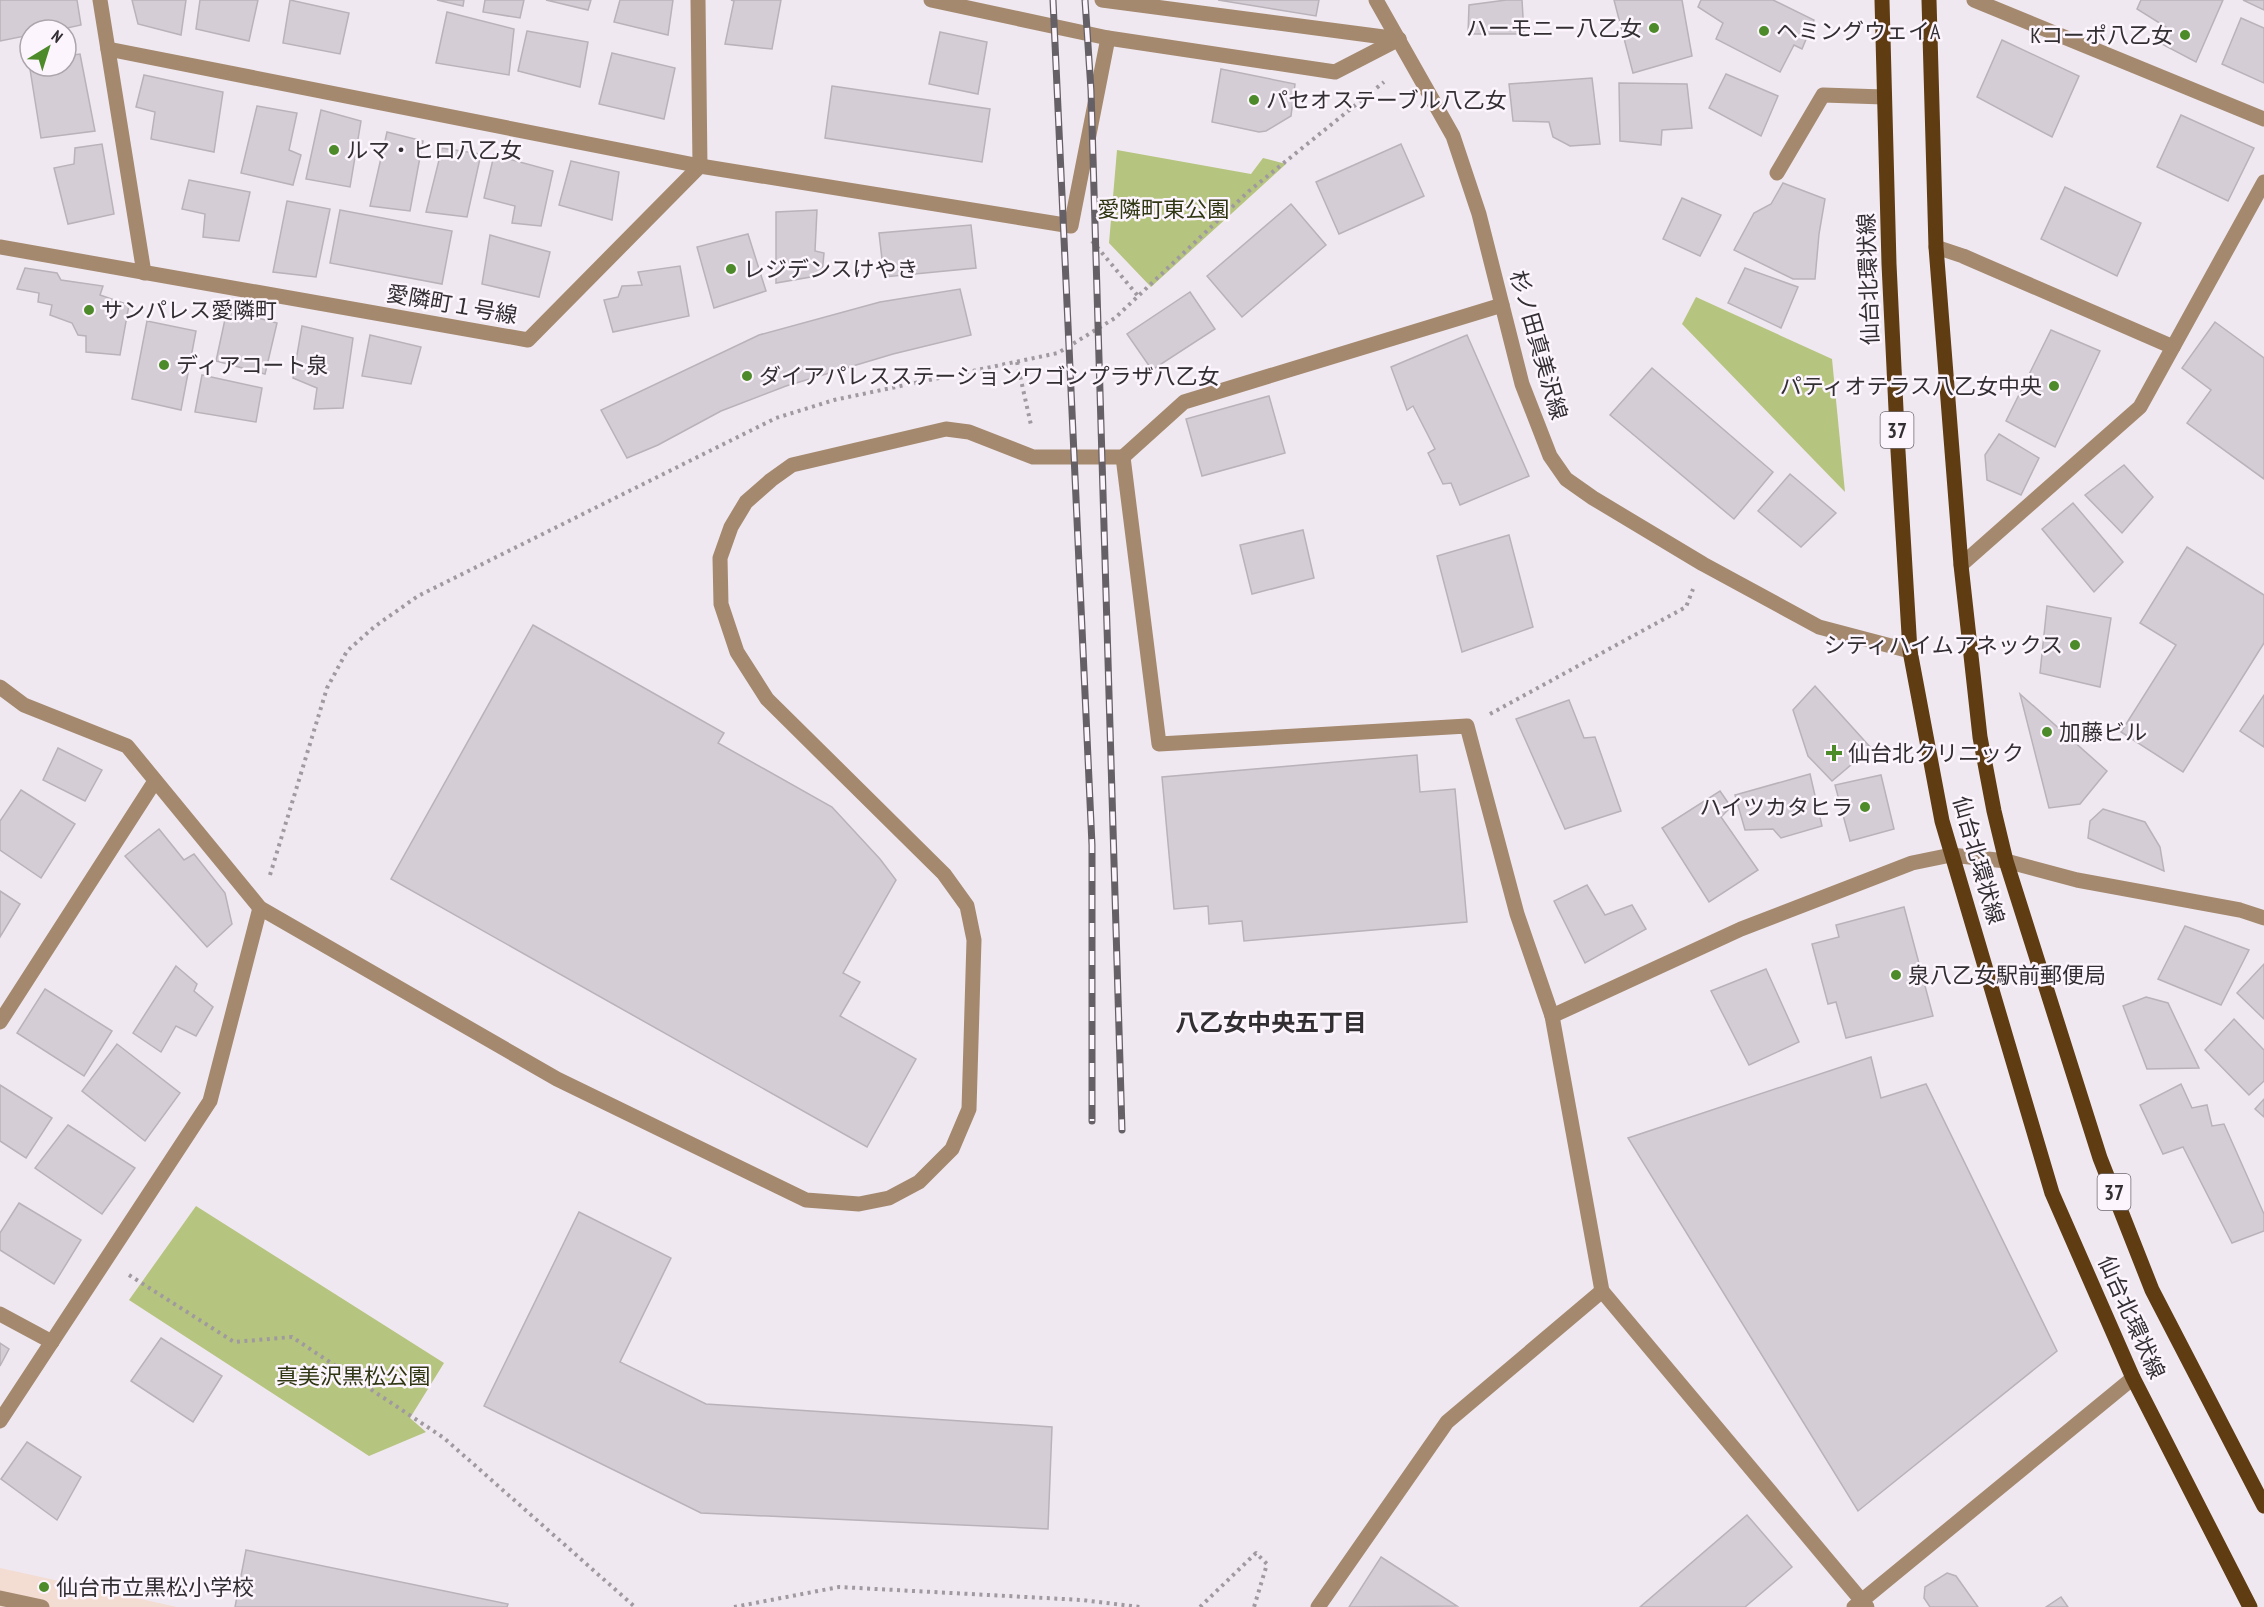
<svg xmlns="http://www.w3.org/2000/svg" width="2264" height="1607" font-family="'PT Sans Narrow','Noto Sans JP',sans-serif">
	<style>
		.education { fill: #f3dcd1 }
		.green { fill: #b5c47f }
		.building { fill: #d4cdd5; stroke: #b9b2b9; stroke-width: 1.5 }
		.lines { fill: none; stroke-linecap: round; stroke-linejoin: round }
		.path { stroke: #a09aa0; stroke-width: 4; stroke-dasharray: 3 4.5; stroke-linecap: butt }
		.minor { stroke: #a4896f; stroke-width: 15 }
		.major { stroke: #603c12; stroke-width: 15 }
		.rail-casing { stroke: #656065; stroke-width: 7 }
		.rail { stroke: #fdf5fd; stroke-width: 4.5; stroke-dasharray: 14; stroke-linecap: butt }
		.poi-dot { fill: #4d8a29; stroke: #fdf5fd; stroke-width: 2 }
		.labels { text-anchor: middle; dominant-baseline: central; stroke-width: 5; stroke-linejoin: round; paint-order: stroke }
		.shield { fill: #fdf5fd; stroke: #6f6a6f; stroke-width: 1.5 }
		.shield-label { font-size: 21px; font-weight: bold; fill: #322f32 }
		.poi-label { font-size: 22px; fill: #322f32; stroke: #fdf5fd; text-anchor: start }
		.park-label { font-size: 22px; fill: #303713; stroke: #fdf5fd }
		.street-label { font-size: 22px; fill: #322f32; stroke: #fdf5fd }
		.neighbourhood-label { font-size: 24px; font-weight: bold; fill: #322f32; stroke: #fdf5fd }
	</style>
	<rect width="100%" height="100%" fill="#f0e8f0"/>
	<polygon class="education" points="0,1568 177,1607 0,1607"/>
	<g class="green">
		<polygon points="1117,150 1251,174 1263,158 1286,164 1151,287 1109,243"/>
		<polygon points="1696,297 1832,359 1845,492 1682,324"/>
		<polygon points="196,1206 444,1363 410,1418 426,1432 369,1456 129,1300"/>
	</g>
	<g class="building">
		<polygon points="0,0 77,0 81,25 58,30 30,30 30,35 0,41"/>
		<polygon points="132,0 186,0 181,35 138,24"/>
		<polygon points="200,0 258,0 249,41 196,29"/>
		<polygon points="290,0 349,13 340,54 283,43"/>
		<polygon points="437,0 464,0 463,6"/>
		<polygon points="485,0 524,0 520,18 483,12"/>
		<polygon points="546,0 591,0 588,10"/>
		<polygon points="620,0 673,0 668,35 614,22"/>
		<polygon points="731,0 781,0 772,49 725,44 734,1"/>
		<polygon points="1218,0 1319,0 1316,16"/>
		<polygon points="1506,0 1522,0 1524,34 1468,34 1469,5"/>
		<polygon points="1614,0 1682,0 1692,56 1633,73"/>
		<polygon points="1701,0 1773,0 1814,20 1802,49 1794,45 1780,72 1716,39 1723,23 1698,7"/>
		<polygon points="2141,0 2223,0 2196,62 2158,42 2166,27 2137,9"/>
		<polygon points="2243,0 2264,0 2264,10"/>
		<polygon points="447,12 514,29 509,75 436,63"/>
		<polygon points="2241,18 2264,28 2264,83 2222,64"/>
		<polygon points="527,31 588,42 580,87 518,71"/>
		<polygon points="940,32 987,42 978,94 929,84"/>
		<polygon points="2002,40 2079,76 2052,137 1977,97"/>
		<polygon points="612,53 675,68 664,119 599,104"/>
		<polygon points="80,54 95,131 41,138 29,63 30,66 66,66 66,56"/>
		<polygon points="1221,69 1295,84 1291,116 1266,131 1259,132 1212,122"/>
		<polygon points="1726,74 1778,96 1761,136 1709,108"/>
		<polygon points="144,75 223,92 214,152 151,139 155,112 136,107"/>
		<polygon points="1592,78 1600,144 1570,146 1553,137 1549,122 1513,121 1509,84"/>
		<polygon points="1619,83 1687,84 1692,128 1662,130 1661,145 1620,141"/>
		<polygon points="832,86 990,109 982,162 825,138"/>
		<polygon points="257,106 297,113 289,150 301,155 293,185 241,173"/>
		<polygon points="321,110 361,121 350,187 306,179"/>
		<polygon points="2181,115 2254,148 2228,201 2157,167"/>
		<polygon points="387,132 423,141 410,211 370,206"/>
		<polygon points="102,144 114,214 68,224 54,168 74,164 75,148"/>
		<polygon points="1401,144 1424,196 1339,234 1316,182"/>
		<polygon points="442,148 481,154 467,217 426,212"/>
		<polygon points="494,155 553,171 541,226 512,223 515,206 484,198"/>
		<polygon points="571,161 619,172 612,220 559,205"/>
		<polygon points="189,180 250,192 239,241 203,237 205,214 182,209"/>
		<polygon points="1783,183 1825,199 1819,234 1815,279 1793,279 1734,250 1754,213 1771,204"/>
		<polygon points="2065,187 2141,223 2117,276 2041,239"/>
		<polygon points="1682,198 1721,215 1700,256 1663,239"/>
		<polygon points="287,201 330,209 316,277 273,272"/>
		<polygon points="1291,204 1326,245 1242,317 1207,276"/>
		<polygon points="340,210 452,231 442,284 330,263"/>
		<polygon points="817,210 815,251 824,253 822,275 776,283 776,212"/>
		<polygon points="971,225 976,268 884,277 879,233"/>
		<polygon points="748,234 766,291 714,308 697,247"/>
		<polygon points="490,235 550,252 539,297 482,284"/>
		<polygon points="680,266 689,316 613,332 604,300 618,297 622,286 642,285 638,272"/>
		<polygon points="25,268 57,273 61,280 103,286 100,295 129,305 120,355 86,352 86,336 78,335 72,323 50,315 52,305 38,302 39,293 17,289"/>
		<polygon points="1745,268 1798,287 1781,328 1728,303"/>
		<polygon points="960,289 971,335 893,354 786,386 721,411 658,445 627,458 601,410 759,335 880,302"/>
		<polygon points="1190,292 1215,329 1152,370 1127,334"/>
		<polygon points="227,310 277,323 265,374 216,361"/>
		<polygon points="147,321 196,331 181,410 132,399"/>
		<polygon points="2215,322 2264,358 2264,479 2187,423 2211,390 2182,368"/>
		<polygon points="302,326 353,338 343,408 314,409 317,388 293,378"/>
		<polygon points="2051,330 2100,351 2055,447 2006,421"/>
		<polygon points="370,335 421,347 411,384 362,376"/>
		<polygon points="1467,335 1529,476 1460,505 1451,483 1443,484 1428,453 1435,449 1413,406 1407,410 1391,367"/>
		<polygon points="1652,368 1773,472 1734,519 1610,415"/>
		<polygon points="202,375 262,388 256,422 195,412"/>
		<polygon points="1269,396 1285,453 1202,476 1186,419"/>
		<polygon points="1999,434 2039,458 2021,495 1987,480 1985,455"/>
		<polygon points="2124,465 2153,497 2122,533 2085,495"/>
		<polygon points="1790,474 1836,513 1801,547 1758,511"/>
		<polygon points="2073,503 2123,562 2094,592 2042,529"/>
		<polygon points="1303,530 1314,578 1252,594 1240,545"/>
		<polygon points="1509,535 1533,627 1462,652 1437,556"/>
		<polygon points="2187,547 2264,595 2264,643 2183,772 2121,732 2176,645 2140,623"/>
		<polygon points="2047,606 2111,618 2100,687 2040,673"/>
		<polygon points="533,625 724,733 718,743 832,807 880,859 896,880 843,973 860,982 840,1016 916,1059 867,1147 391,879"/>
		<polygon points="1815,686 1871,748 1832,781 1808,756 1793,710"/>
		<polygon points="2020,694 2107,771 2080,804 2049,808"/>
		<polygon points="2264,695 2264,747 2240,731"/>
		<polygon points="1569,700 1584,738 1595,737 1621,811 1565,829 1516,719"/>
		<polygon points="58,748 102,770 85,801 43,780"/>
		<polygon points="1417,755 1420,792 1455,789 1467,922 1244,941 1242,921 1209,924 1208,906 1174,909 1162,777"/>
		<polygon points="1810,774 1822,826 1781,838 1773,829 1745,830 1735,795"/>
		<polygon points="1881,775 1894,829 1850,841 1835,785"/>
		<polygon points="21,790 75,824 41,878 0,850 0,821"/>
		<polygon points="1720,791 1731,807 1721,817 1758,870 1709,902 1662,828"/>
		<polygon points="2103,809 2145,822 2160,847 2164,871 2088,838 2090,821"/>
		<polygon points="159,829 184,860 194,854 225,893 232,924 207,947 125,856"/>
		<polygon points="1587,885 1605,915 1632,905 1646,929 1585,963 1554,901"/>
		<polygon points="0,891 20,904 0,937"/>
		<polygon points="1904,907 1933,1016 1846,1038 1836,1002 1828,1004 1812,944 1839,937 1836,925"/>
		<polygon points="2185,926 2249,950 2221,1005 2158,979"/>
		<polygon points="2264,964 2264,1019 2237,993"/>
		<polygon points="176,966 197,984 194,991 213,1007 196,1036 176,1026 161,1052 133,1033"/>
		<polygon points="1766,969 1799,1042 1749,1065 1711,991"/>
		<polygon points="45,989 112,1031 84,1076 17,1033"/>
		<polygon points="2146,997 2168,1003 2199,1068 2147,1069 2123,1006"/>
		<polygon points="2234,1019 2264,1050 2264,1081 2249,1095 2205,1050"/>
		<polygon points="117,1044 180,1093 145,1141 82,1091"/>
		<polygon points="1871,1057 1881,1098 1926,1084 2057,1351 1858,1511 1628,1138"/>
		<polygon points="2181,1084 2192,1108 2207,1105 2212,1126 2224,1124 2264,1214 2264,1231 2232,1243 2183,1147 2163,1154 2140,1105"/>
		<polygon points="0,1085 52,1118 26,1158 0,1141"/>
		<polygon points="2264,1099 2264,1117 2255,1109"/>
		<polygon points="68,1125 135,1168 102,1214 35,1168"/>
		<polygon points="19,1203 81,1240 54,1284 0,1250 0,1233"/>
		<polygon points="579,1212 671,1258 620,1362 706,1404 1052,1427 1048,1529 701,1513 484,1406"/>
		<polygon points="161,1338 222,1376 193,1422 131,1381"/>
		<polygon points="0,1343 9,1349 0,1366"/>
		<polygon points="27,1442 81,1477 57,1520 1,1479"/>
		<polygon points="1747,1515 1792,1567 1745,1607 1640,1607"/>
		<polygon points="246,1550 508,1604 507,1607 235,1607"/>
		<polygon points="1381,1557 1457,1606 1349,1607"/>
		<polygon points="1947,1573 1956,1576 1978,1607 1930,1607 1924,1598 1925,1587"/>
		<polygon points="2061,1597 2068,1607 2046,1607"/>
	</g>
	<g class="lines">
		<g class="path">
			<polyline points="1092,241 1138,296"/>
			<polyline points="1017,362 1031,425"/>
			<polyline points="1490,714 1686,607 1693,589"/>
			<polyline points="270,875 327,688 347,651 374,627 418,596 776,418 834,400 1058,353 1115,318 1249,191 1384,82"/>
			<polyline points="129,1275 234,1342 292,1337 444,1438 635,1607"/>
			<polyline points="734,1607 839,1587 1082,1600 1140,1607"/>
			<polyline points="1200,1607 1256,1553 1267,1564 1254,1607"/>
		</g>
		<g class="minor">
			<polyline points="100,0 144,273"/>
			<polyline points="931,0 1108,38 1335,72 1399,39"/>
			<polyline points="1102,0 1399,39"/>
			<polyline points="1376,0 1453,136 1479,214 1522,384 1550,456 1566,479 1593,498 1703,564 1819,627 1910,651"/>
			<polyline points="1974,0 2264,119"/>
			<polyline points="108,49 700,166 1071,226 1108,38"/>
			<polyline points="1777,173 1823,95 1884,97"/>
			<polyline points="0,247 528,340 700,166 698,0"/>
			<polyline points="1936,247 1963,256 2173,347"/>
			<polyline points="1502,305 1184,402 1123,457 1159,744 1467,726 1517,914 1552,1016 1602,1291"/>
			<polyline points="1961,565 2140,407 2264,182"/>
			<polyline points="0,687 24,705 127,746 260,908 557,1079 806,1200 859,1204 889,1198 919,1182 952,1149 969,1109 974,940 967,906 944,874 767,699 737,652 721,604 720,558 731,527 746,502 771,480 792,465 946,429 969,432 1033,457 1123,457"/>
			<polyline points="1552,1016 1741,929 1912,863 1951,855 2006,861 2077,880 2240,910 2264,918"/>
			<polyline points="0,1022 155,781"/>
			<polyline points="0,1314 52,1342"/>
			<polyline points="0,1421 210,1101 260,908"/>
			<polyline points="0,1598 42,1607"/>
			<polyline points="1318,1607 1447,1422 1602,1291 1867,1607"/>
			<polyline points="1854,1607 2133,1378"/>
		</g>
		<g class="major">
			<polyline points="1882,0 1889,264 1898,451 1910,651 1942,821 2052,1193 2133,1378 2250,1607"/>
			<polyline points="1929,0 1936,247 1961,565 1980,737 1994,811 2006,861 2100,1158 2152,1290 2264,1506"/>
		</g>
		<g class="rail-casing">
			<g id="rail">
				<polyline points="1053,0 1092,845 1092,1121"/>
				<polyline points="1085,0 1091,90 1122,1130"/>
			</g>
		</g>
		<use href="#rail" class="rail"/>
	</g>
	<g class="poi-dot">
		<circle cx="1654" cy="28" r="6"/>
		<circle cx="1764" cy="31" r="6"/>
		<circle cx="2185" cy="35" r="6"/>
		<circle cx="1254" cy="100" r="6"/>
		<circle cx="334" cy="150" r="6"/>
		<circle cx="731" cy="269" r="6"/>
		<circle cx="89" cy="310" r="6"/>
		<circle cx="164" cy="365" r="6"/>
		<circle cx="747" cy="376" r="6"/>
		<circle cx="2054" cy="386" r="6"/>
		<circle cx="2075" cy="645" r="6"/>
		<circle cx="2047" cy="732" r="6"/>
		<path d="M1831 744h6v6h6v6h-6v6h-6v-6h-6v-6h6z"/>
		<circle cx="1865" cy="807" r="6"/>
		<circle cx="1896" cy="975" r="6"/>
		<circle cx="44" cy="1587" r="6"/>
	</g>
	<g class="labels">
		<g class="shield">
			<rect x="1880.5" y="412" width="33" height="36" rx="4.5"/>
			<rect x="2097.5" y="1174" width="33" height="36" rx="4.5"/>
		</g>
		<g class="shield-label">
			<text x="1897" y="430">37</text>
			<text x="2114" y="1192">37</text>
		</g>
		<g class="poi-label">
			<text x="1642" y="28" text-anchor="end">ハーモニー八乙女</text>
			<text x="1776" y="31">ヘミングウェイA</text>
			<text x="2173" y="35" text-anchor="end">Kコーポ八乙女</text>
			<text x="1266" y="100">パセオステーブル八乙女</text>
			<text x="346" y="150">ルマ・ヒロ八乙女</text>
			<text x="743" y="269">レジデンスけやき</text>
			<text x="101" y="310">サンパレス愛隣町</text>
			<text x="176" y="365">ディアコート泉</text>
			<text x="759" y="376">ダイアパレスステーションワゴンプラザ八乙女</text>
			<text x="2042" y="386" text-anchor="end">パティオテラス八乙女中央</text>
			<text x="2063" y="645" text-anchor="end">シティハイムアネックス</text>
			<text x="2059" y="732">加藤ビル</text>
			<text x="1848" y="753">仙台北クリニック</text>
			<text x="1853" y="807" text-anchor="end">ハイツカタヒラ</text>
			<text x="1908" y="975">泉八乙女駅前郵便局</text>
			<text x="56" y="1587">仙台市立黒松小学校</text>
		</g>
		<g class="park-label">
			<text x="1163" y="209">愛隣町東公園</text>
			<text x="353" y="1376">真美沢黒松公園</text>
		</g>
		<g class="street-label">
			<text transform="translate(1868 279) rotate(-92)">仙台北環状線</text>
			<text transform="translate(452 304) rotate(10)">愛隣町１号線</text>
			<text transform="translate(1539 345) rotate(74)">杉ノ田真美沢線</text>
			<text transform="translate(1979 860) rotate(74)">仙台北環状線</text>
			<text transform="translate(2132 1317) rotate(66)">仙台北環状線</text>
		</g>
		<g class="neighbourhood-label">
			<text x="1271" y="1022">八乙女中央五丁目</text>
		</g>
	</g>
	<g transform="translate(48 48) rotate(38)"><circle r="28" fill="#fdf5fd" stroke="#aca6ac" stroke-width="1.5"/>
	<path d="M0-4.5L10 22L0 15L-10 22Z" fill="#4d8a29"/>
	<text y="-9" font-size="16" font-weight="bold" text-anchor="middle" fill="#322f32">N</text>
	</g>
</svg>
